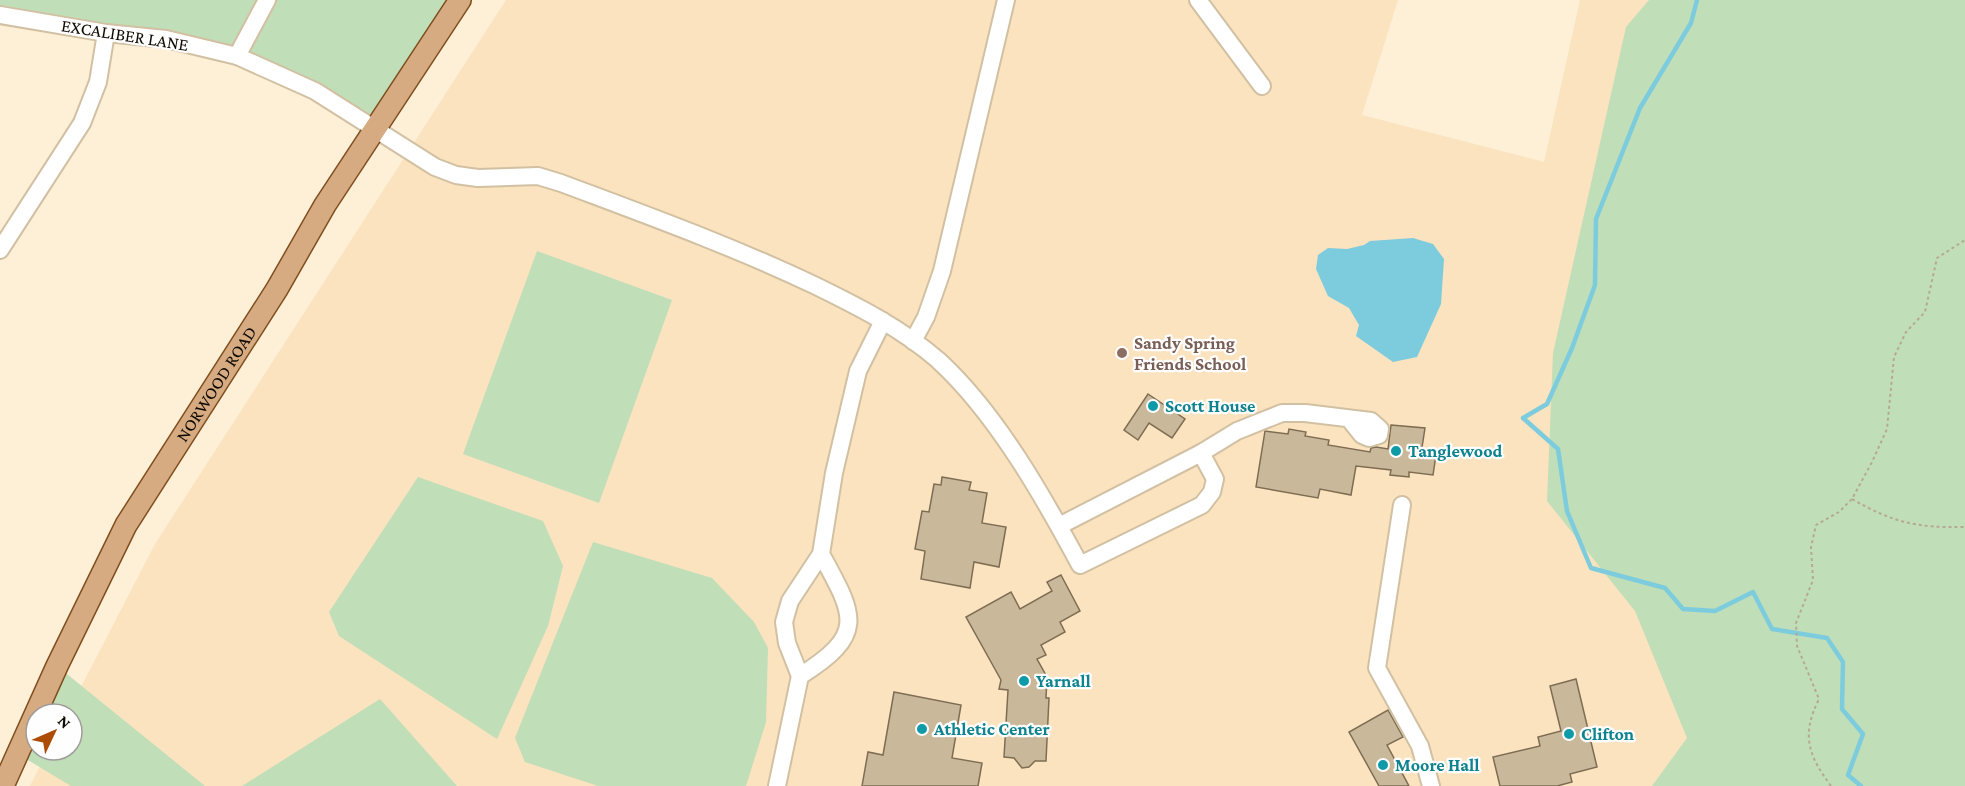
<svg xmlns="http://www.w3.org/2000/svg" width="1965" height="786" font-family="'Crimson Pro',serif">
	<style>
		.built { fill: #fae3be }
		.green { fill: #c0deb8; fill-rule: evenodd }
		.water { fill: #7dccde }
		.lines { fill: none; stroke-linecap: round; stroke-linejoin: round }
		.stream { stroke: #7dccde; stroke-width: 4.5 }
		.building { fill: #cab89b; stroke: #7e6d53; stroke-width: 1.5 }
		.minor-casing { stroke: #d2c0a3; stroke-width: 20 }
		.major-casing { stroke: #804e1e; stroke-width: 24 }
		.path { stroke: #b5a996; stroke-width: 2; stroke-dasharray: 3 3; stroke-linecap: butt }
		.minor { stroke: #fff; stroke-width: 16 }
		.major { stroke: #d7ab81; stroke-width: 21 }
		.education-dot { fill: #8d6e63; stroke: #fefefe; stroke-width: 2 }
		.culture-dot { fill: #0f9aa8; stroke: #fefefe; stroke-width: 2 }
		.labels { text-anchor: middle; dominant-baseline: central; stroke-width: 4.5; stroke-linejoin: round; paint-order: stroke }
		.street-label { font-size: 18px; fill: #100a03; stroke: #fefefe }
		.education-label { font-size: 18px; font-weight: bold; fill: #785e54; stroke: #fefefe; text-anchor: start }
		.culture-label { font-size: 18px; font-weight: bold; fill: #0d838f; stroke: #fefefe; text-anchor: start }
	</style>
	<rect width="100%" height="100%" fill="#feefd7"/>
	<polygon class="built" points="506,0 1398,0 1362,115 1544,162 1580,0 1692,0 1965,786 30,786 48,750 72,750 72,714 67,714 155,544"/>
	<g class="green">
		<polygon points="0,0 460,0 376,129 237,56 0,15"/>
		<polygon points="1649,0 1965,0 1965,786 1652,786 1687,738 1635,611 1547,501 1553,353 1626,27"/>
		<polygon points="537,251 672,300 599,503 463,454"/>
		<polygon points="418,477 543,521 563,566 548,626 497,739 339,636 329,612"/>
		<polygon points="593,542 712,578 754,622 768,648 766,722 746,786 598,786 525,762 515,738"/>
		<path d="M57,666L205,786H71L18,754ZM36,714H72V750H36Z"/>
		<polygon points="380,699 457,786 242,786"/>
	</g>
	<polygon class="water" points="1413,238 1433,244 1444,259 1441,304 1417,357 1393,362 1356,336 1359,325 1349,308 1328,296 1316,269 1318,255 1328,248 1347,249 1364,245 1370,241"/>
	<g class="lines">
		<polyline class="stream" points="1697,0 1691,23 1640,108 1596,219 1595,285 1572,348 1547,404 1523,418 1558,449 1567,511 1591,568 1665,588 1683,609 1715,611 1753,592 1772,629 1827,638 1843,662 1842,709 1863,734 1848,775 1861,786"/>
	</g>
	<g class="building">
		<polygon points="1148,394 1185,419 1172,438 1149,423 1138,440 1124,430"/>
		<polygon points="1391,425 1425,428 1421,454 1436,455 1433,475 1409,472 1409,477 1390,475 1391,470 1356,466 1351,495 1320,489 1318,498 1256,487 1265,431 1288,434 1289,429 1306,432 1305,436 1329,440 1328,445 1370,452 1371,448 1376,447 1388,449"/>
		<polygon points="942,477 971,482 969,490 987,493 982,523 1006,527 999,567 974,562 970,588 921,579 925,551 915,549 922,511 929,512 934,484 941,485"/>
		<polygon points="1061,575 1080,611 1060,622 1065,632 1041,645 1046,655 1037,659 1047,677 1046,698 1049,698 1046,761 1035,761 1029,767 1022,768 1014,758 1004,757 1008,690 999,689 1001,680 966,617 1011,592 1020,609 1052,591 1047,582"/>
		<polygon points="1576,679 1597,767 1570,774 1572,782 1557,786 1500,786 1493,757 1540,746 1538,737 1561,731 1550,686"/>
		<polygon points="894,692 961,705 952,758 982,763 978,786 862,786 868,752 883,755"/>
		<polygon points="1388,710 1403,737 1387,745 1409,786 1379,786 1349,732"/>
	</g>
	<g class="lines">
		<g class="minor-casing">
			<g id="minor">
				<polyline points="1198,0 1262,86"/>
				<path d="M0,15L106,33L166,39L237,56L315,91L435,167L456,175L478,178L538,176L561,183C646,215 732,246 814,285C857,306 901,328 938,360C996,413 1043,496 1080,565L1202,505L1212,492L1215,479L1201,453L1059,526"/>
				<polyline points="237,56 267,0"/>
				<polyline points="0,250 82,123 98,82 106,33"/>
				<polyline points="913,341 926,317 942,271 1006,0"/>
				<polyline points="1201,453 1237,431 1282,413 1305,413 1371,421 1380,429 1379,435 1369,438 1362,435 1350,420"/>
				<polyline points="1402,505 1377,668 1420,746 1431,786"/>
				<path d="M821,554C855,616 867,634 800,676L787,643L784,622L790,601L821,554L834,473L858,371L883,321"/>
				<polyline points="777,786 800,676"/>
			</g>
		</g>
		<g class="major-casing">
			<g id="major">
				<path id="s1" d="M3,786L57,666L126,525L277,289L325,205L460,0"/>
			</g>
		</g>
		<g class="path">
			<path d="M1852,499C1894,523 1917,528 1965,527"/>
			<path d="M1831,786C1808,755 1801,735 1819,699L1797,646L1796,623L1813,580L1811,547L1816,525L1839,512L1852,499L1872,462L1887,429L1894,357L1906,332L1925,312L1937,258L1965,240"/>
		</g>
		<use href="#minor" class="minor"/>
		<use href="#major" class="major"/>
	</g>
	<circle class="education-dot" cx="1122" cy="353" r="6"/>
	<g class="culture-dot">
		<circle cx="1153" cy="406" r="6"/>
		<circle cx="1396" cy="451" r="6"/>
		<circle cx="1024" cy="681" r="6"/>
		<circle cx="922" cy="729" r="6"/>
		<circle cx="1569" cy="734" r="6"/>
		<circle cx="1383" cy="765" r="6"/>
	</g>
	<g class="labels">
		<g class="street-label">
			<text transform="translate(125 35) rotate(9)">EXCALIBER LANE</text>
			<text stroke="none"><textPath href="#s1" startOffset="456">NORWOOD ROAD</textPath></text>
		</g>
		<g class="education-label">
			<text x="1134" y="343">Sandy Spring<tspan x="1134" dy="21">Friends School</tspan></text>
		</g>
		<g class="culture-label">
			<text x="1165" y="406">Scott House</text>
			<text x="1408" y="451">Tanglewood</text>
			<text x="1036" y="681">Yarnall</text>
			<text x="934" y="729">Athletic Center</text>
			<text x="1581" y="734">Clifton</text>
			<text x="1395" y="765">Moore Hall</text>
		</g>
	</g>
	<g transform="translate(54 732) rotate(46)"><circle r="28" fill="#fefefe" stroke="#9f9c9a" stroke-width="1.5"/>
	<path d="M0-4.5L10 22L0 15L-10 22Z" fill="#ad4c04"/>
	<text y="-9" font-size="16" font-weight="bold" text-anchor="middle" fill="#100a03">N</text>
	</g>
</svg>
